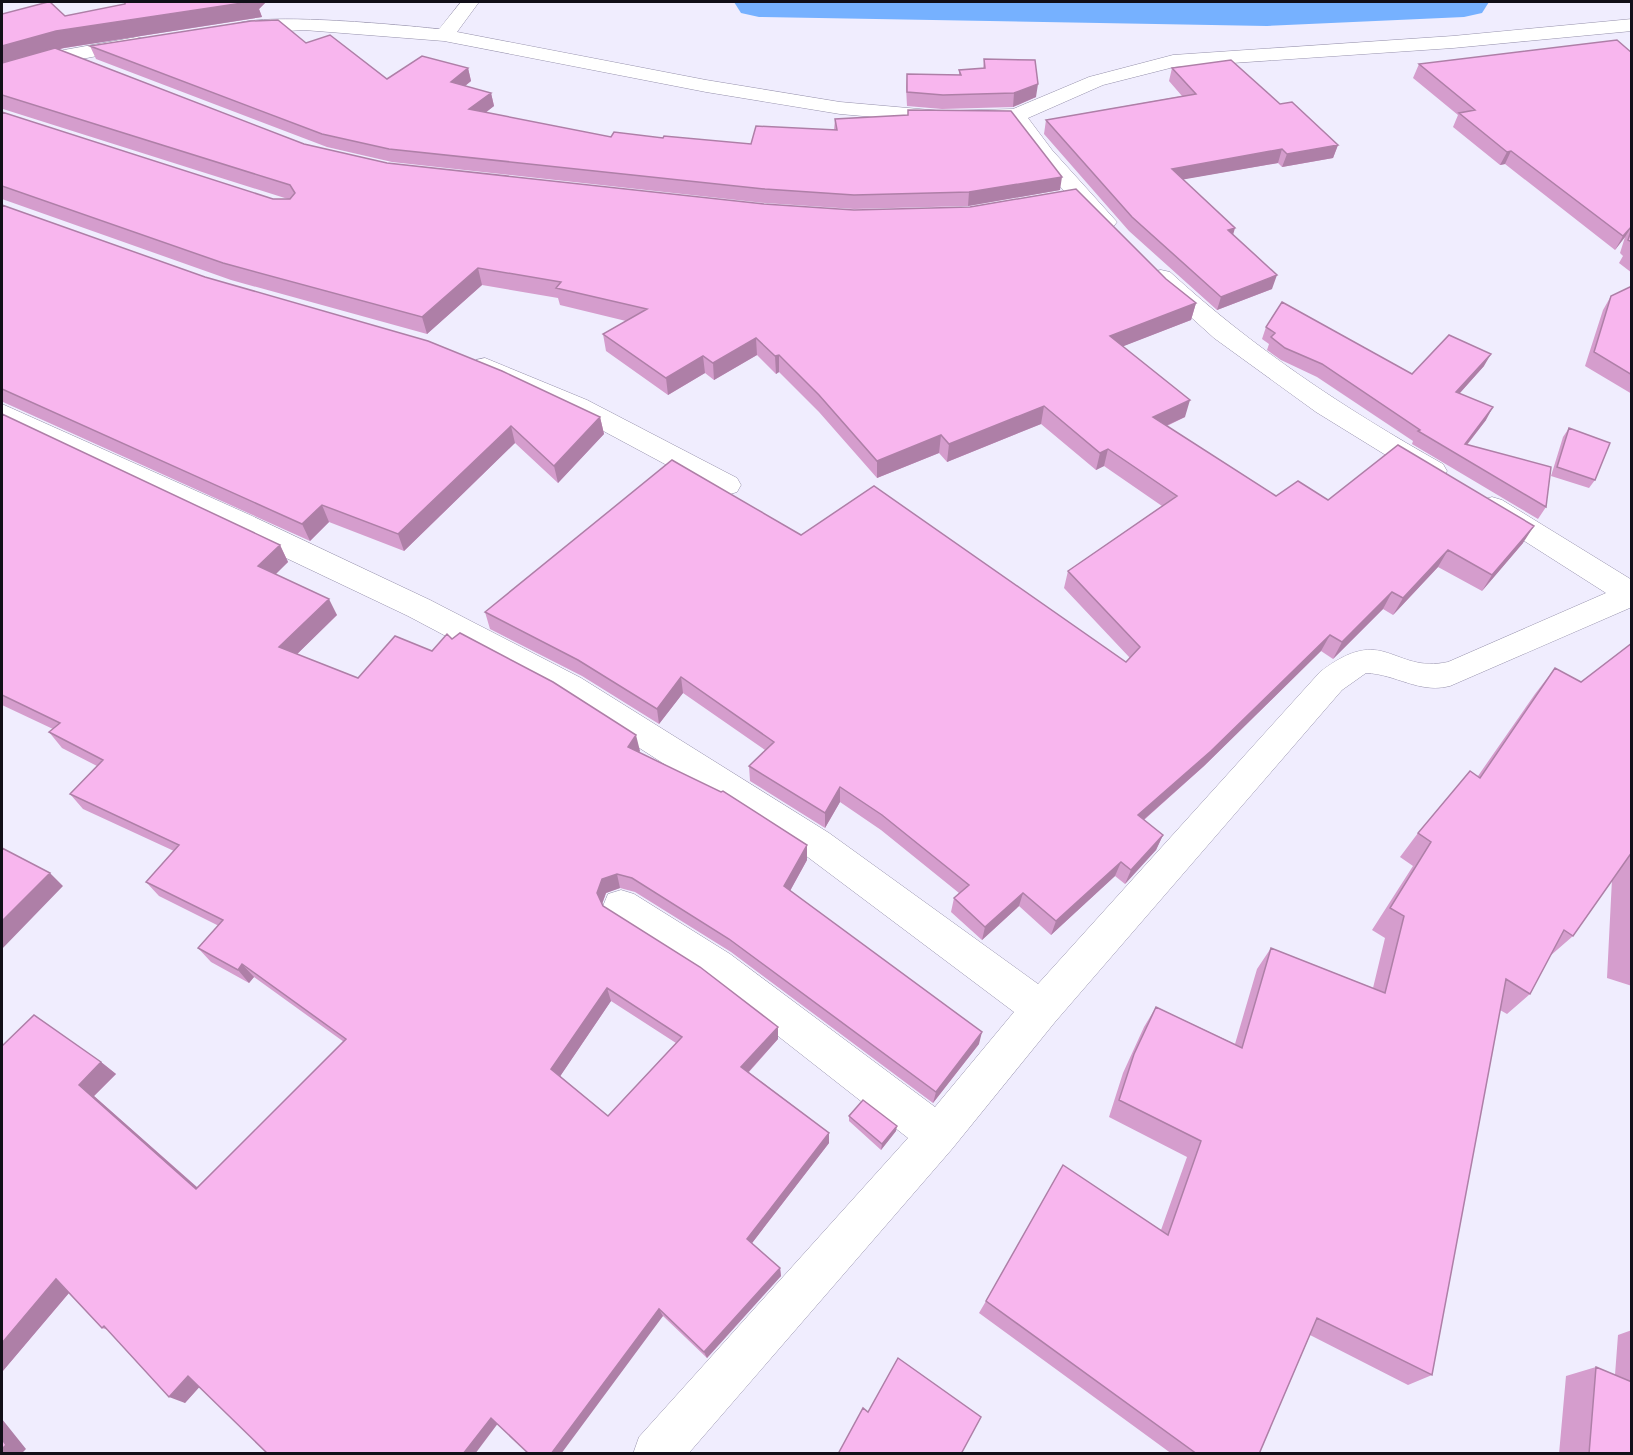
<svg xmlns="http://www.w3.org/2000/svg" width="1633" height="1455" viewBox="0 0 1633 1455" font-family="'Archivo Narrow',sans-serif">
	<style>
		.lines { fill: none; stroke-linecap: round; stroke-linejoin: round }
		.river { fill: #76b1ff; fill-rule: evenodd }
		.minor-casing { stroke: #9590ab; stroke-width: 1 }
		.minor { fill: #fff; fill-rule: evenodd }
		.wall { fill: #d59dcd; fill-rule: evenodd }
		.shaded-wall { fill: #ae7fa7 }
		.building { fill: #f8b6ee; stroke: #ae7fa7; stroke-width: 1.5; fill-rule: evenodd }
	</style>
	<rect width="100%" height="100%" fill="#f0edfe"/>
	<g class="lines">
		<path class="river" d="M734,2H1489L1482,13L1464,17L1267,26L759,17L741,13Z"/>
		<g class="minor-casing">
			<path id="minor" d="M461,2H479L457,32L706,80L840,102L942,111L1013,109L1089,77L1173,55L1453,36L1632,19V31L1453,48L1174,67L1103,85L1028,118L1052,150L1117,222L1113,227H1097L1036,160L1010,121L942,123L840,114L706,92L444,41L304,30L239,34L229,28C243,9 409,26 439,29Z
				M137,37L144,39L147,43L144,47L66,62L2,79V67L64,50Z
				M1161,270L1170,272C1253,348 1345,409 1443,464L1447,471L1443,478L1433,481L1423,478L1316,412L1214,338L1152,282L1149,277L1152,272Z
				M485,358L587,400L737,478L741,485L737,492L727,495L717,492L568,412L476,372L472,366L476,360Z
				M2,404L250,515L430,600L581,678L829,833L1038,984L1320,672C1385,622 1392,674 1448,662L1606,593L1482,514L1478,507L1482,500L1492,497L1502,500L1632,580V607L1450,686C1419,694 1396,674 1366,673L1342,690L1055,1022L952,1149L688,1454H633L639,1437L908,1138L704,978L608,918L603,906L608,894L621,890L634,894L730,954L935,1107L1014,1012L805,855L559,696L408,616L2,423Z"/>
		</g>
		<use href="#minor" class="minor"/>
	</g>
	<path class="wall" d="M125,2H266L259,9L262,17L58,49L304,144L387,163L1166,279L1196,303L1191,320L1123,346L1185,417L1167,426L1276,496L1328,500L1523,543L1482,591L1438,567L1393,615L1383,609L1333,659L1321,651L1204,766L1144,820L1163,835L1156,850L1125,884L1115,876L1051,935L1019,906L982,940L951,912L954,898L959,893L881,830L840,802L825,828L750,781L749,766L765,750L683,693L659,724L582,676L490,629L485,612L801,535L1126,662L1130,658L1064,588L1068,571L1162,506L1104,466L1096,470L1041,424L947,462L939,453L877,478L819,412L779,372L776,374L757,355L714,380L705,373L668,395L606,351L603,334L626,321L560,305L558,298L482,285L427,334L231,280L2,199V112L273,199H288L3,109L2,110V14L65,16L125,4Z
		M306,43L387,79L468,68L471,81L465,86L491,93L494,106L485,113L611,137L663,138L751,144L834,130L835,119L1060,190L968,206L854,209L765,203L392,162L327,147L96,59L90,46Z
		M1632,53V273L1619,263L1623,256L1620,253L1625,237L1615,250L1505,164L1500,165L1453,127L1458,115L1413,78L1419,64Z
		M984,59L1036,97L1013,107L942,109L907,106L906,87L907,74L959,75V70L983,69Z
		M1172,68L1280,104L1338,145L1333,158L1282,167L1278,163L1183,179L1233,235L1272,289L1217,310L1129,231L1044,134L1046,120L1182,96L1169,81Z
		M2,205L600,417L604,434L558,483L515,443L404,551L329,522L310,541L3,402L2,403Z
		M1632,286V394L1585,366L1603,310L1611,296Z
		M1266,327L1412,374L1484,366L1460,393L1486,420L1467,445L1546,507L1538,519L1412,444L1413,441L1317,377L1281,360L1267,350L1269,344L1262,339Z
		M2,414L280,545L288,562L275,574L337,615L297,654L358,678L432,651L452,639L640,751L639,752L807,860L790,891L979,1044L933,1103L731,952L635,892L620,888L606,893L602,904L603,906L778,1039L749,1072L829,1133V1143L752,1243L780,1268L781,1276L707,1358L663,1316L498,1424L199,1387L185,1403L108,1330L102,1328L69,1293L2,1372V1046L101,1062L116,1074L94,1096L197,1187L344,1042L254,977L249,983L211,962L198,948L219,926L159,896L146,882L174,851L83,809L70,794L97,766L62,748L49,732L53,729L2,705ZM611,1001L676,1043L608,1116L560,1076Z
		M1569,428L1595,480L1589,488L1551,476L1563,437Z
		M1632,643V986L1607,978L1612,879L1573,936L1550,956L1530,994L1507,1014L1500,1010L1432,1375L1408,1385L1310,1335L1259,1454H1172L979,1313L986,1301L1161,1230L1187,1157L1109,1117L1123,1073L1144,1027L1156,1007L1235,1044L1257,969L1271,948L1373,988L1385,938L1372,930L1413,866L1400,857L1418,833L1478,776L1535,694L1555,668L1581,682Z
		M849,1116L896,1131L881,1150L849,1121Z
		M1632,1330V1454H1559L1566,1376L1596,1367L1615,1375L1618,1335Z"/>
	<path class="shaded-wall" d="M249,2H266L259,9L262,17L64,48L2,65V46L56,31Z
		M468,68L471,81L454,95L451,82Z
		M1038,84L1036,97L1013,107L1014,93Z
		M491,93L494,106L472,123L469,109Z
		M1338,145L1333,158L1282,167L1287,154Z
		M1282,149L1278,163L1169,182L1172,169Z
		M1511,151L1505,164L1500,165L1507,152Z
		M1062,177L1060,190L968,206L969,192Z
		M1632,226L1625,237L1615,250L1623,236Z
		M1235,228L1231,242L1228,230Z
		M478,268L482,285L427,334L422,317Z
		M1277,275L1272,289L1217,310L1221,297Z
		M1196,303L1191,320L1106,353L1110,336Z
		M756,338L757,355L714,380L713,363Z
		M1491,354L1484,366L1450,404L1456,392Z
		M779,355V372L776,374L775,356Z
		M703,356L705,373L668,395L666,378Z
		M1190,400L1185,417L1148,434L1153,417Z
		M1044,406L1041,424L947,462L949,444Z
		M1493,407L1486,420L1458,456L1465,444Z
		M600,417L604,434L558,483L554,466Z
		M511,426L515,443L404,551L398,534Z
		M941,435L939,453L877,478V461Z
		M1108,449L1104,466L1096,470L1100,453Z
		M322,505L329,522L310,541L302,524Z
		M1534,526L1523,543L1482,591L1492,575Z
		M280,545L288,562L267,583L258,566Z
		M1448,550L1438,567L1393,615L1403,598Z
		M1392,592L1383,609L1333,659L1342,642Z
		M329,599L337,615L288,663L279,647Z
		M1330,635L1321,651L1204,766L1132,830L1138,815Z
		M681,677L683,693L659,724L657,709Z
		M636,735L640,751L631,762L628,747Z
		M840,787V802L825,828V813Z
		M1163,835L1156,850L1125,884L1131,870Z
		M807,845V860L785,900L784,886Z
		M1121,862L1115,876L1051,935L1056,921Z
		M50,873L63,886L2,949V921Z
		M617,874L620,888L606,893L601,907L597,893L602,879Z
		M1023,893L1019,906L982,940L985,927Z
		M242,964L254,977L249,983L238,970Z
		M607,988L611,1001L557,1081L551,1069Z
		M778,1027V1039L743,1078L741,1067Z
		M982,1032L979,1044L933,1103L936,1092Z
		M101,1062L116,1074L94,1096L209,1198L196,1189L79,1085Z
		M897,1126L896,1131L881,1150L882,1144Z
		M829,1133V1143L749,1247L747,1239Z
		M780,1268L781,1276L707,1358L704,1352Z
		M56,1279L74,1287L2,1372V1343Z
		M659,1309L663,1316L561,1454H551Z
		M188,1376L204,1382L185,1403L169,1397Z
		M491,1418L499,1422L475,1454H463Z
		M2,1419L26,1449L21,1454H2Z"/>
	<path class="building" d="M48,2H50L65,16L125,4V2H249L56,31L2,46V14Z
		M278,20L306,43L330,35L387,79L422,56L468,68L451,82L491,93L469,109L611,137L614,132L663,138L664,136L751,144L756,126L837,130L835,119L908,115V110L1011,111L1062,177L969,192L854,195L765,189L389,149L322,134L90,46L251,21Z
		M1617,40L1632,53V226L1623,236L1511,151L1507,152L1459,113L1475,110L1419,64Z
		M55,48L304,144L387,163L764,204L854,210L970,207L1076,189L1166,279L1196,303L1110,336L1190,400L1153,417L1276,496L1298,481L1328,500L1398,445L1534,526L1492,575L1448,550L1403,598L1392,592L1342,642L1330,635L1211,751L1138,815L1163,835L1131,870L1121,862L1056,921L1023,893L985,927L954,898L969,885L882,815L840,787L825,813L749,766L774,742L681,677L657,709L578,660L485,612L672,460L801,535L874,486L1126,662L1140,647L1068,571L1177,496L1108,449L1100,453L1044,406L949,444L941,435L877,461L819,395L779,355L775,356L756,338L713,363L703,356L666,378L603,334L647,309L556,288L561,282L478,268L422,317L223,263L2,186V112L273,199H290L295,193L290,185L2,95V63Z
		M984,59L1035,60L1038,84L1014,93L943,95L907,92V74L961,75L959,70L985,68Z
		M1231,60L1280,104L1292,102L1338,145L1287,154L1282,149L1172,169L1235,228L1228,230L1277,275L1221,297L1132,217L1046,120L1196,94L1172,68Z
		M2,205L205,277L428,341L502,371L600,417L554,466L511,426L398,534L322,505L302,524L2,389Z
		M1632,228V242L1628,240Z
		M1632,286V375L1594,352L1611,296Z
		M1282,302L1412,374L1449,335L1491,354L1456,392L1493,407L1465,444L1551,467L1546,507L1418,431L1420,430L1322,364L1285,348L1271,337L1275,333L1266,327Z
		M2,414L280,545L258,566L329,599L279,647L358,678L395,636L432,651L447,634L452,639L460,633L553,682L636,735L628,747L721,792L723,791L807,845L784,886L982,1032L936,1092L729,939L632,878L617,874L602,879L597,893L603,906L700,967L778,1027L741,1067L829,1133L747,1239L780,1268L704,1352L659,1309L551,1454H529L491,1418L463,1454H268L188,1376L169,1397L104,1326L102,1328L56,1279L2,1343V1046L34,1015L101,1062L79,1085L196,1189L346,1039L242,964L238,970L198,948L223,920L146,882L179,845L70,794L103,760L49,732L60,723L2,695ZM607,988L682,1037L608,1116L551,1069Z
		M1569,428L1610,443L1595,480L1557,467Z
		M1632,643V852L1573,936L1564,930L1530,994L1506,979L1432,1375L1317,1318L1259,1454H1197L986,1301L1063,1165L1168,1235L1201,1141L1119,1100L1134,1054L1156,1007L1242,1048L1271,948L1385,993L1404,916L1390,908L1431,842L1418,833L1470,771L1480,778L1555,668L1581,682Z
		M2,848L50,873L2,921Z
		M863,1100L897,1126L882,1144L849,1116Z
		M898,1358L981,1417L961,1454H838L863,1408L868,1412Z
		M1596,1367L1632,1382V1454H1589Z
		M2,1439L6,1445L2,1449Z"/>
	<rect width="1633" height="1455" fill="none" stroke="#110f18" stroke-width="6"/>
</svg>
